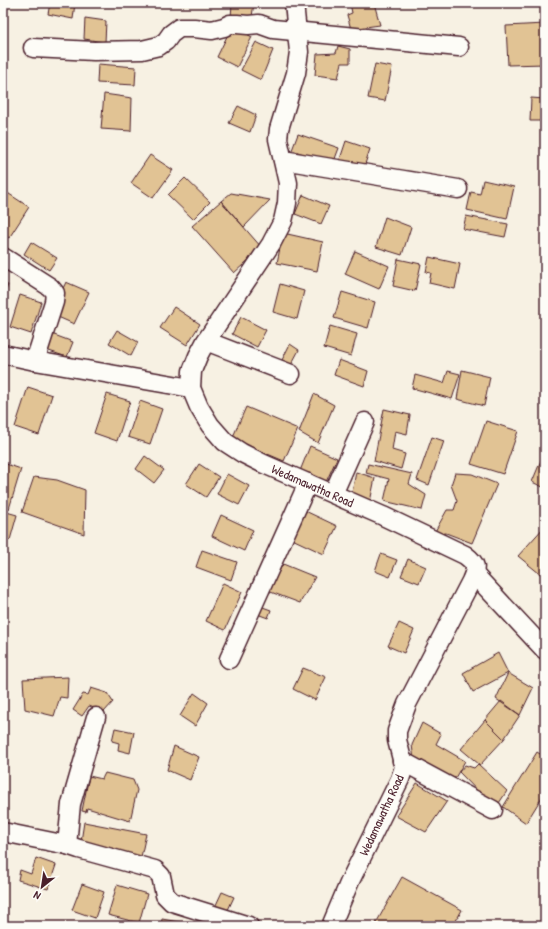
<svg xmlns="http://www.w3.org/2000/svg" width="548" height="929" viewBox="0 0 548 929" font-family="'Patrick Hand',sans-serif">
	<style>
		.building { fill: #e1c394; stroke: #4a1f2b }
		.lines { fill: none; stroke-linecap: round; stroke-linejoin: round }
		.minor-casing { stroke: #4a1f2b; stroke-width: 21 }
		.minor { stroke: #fdfcf7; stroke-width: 18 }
		.labels { text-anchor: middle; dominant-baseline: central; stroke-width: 3.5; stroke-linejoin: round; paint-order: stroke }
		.street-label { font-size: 13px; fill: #4a1f2b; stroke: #fdfcf7 }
	</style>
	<rect width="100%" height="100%" fill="#f7f1e3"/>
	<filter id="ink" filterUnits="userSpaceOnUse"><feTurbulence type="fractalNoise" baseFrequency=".025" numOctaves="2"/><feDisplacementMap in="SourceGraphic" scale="8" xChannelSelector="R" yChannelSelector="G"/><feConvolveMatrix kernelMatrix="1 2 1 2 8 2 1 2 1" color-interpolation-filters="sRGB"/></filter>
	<g filter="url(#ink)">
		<path class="building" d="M50,3H75L73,19L48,14Z
			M232,3H254L251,23L231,18Z
			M350,3H374L380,25L351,29L347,15L352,13Z
			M85,18L106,21L105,42L84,39Z
			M545,24V64L508,65L506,26Z
			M232,26L252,37L237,67L217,57Z
			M256,42L273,50L261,80L241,70Z
			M338,46L350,49V63H342L338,78L315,75L317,54L336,53Z
			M98,64L136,67L135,85L97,83Z
			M375,64L392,67L385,101L368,98Z
			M104,94L132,98L131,131L101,129Z
			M531,98L545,99V121H530Z
			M238,106L256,115L250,132L229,123Z
			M298,134L339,148L333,164L292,150Z
			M346,141L370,149L363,170L339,162Z
			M150,155L173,170L153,198L131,183Z
			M185,178L210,202L193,219L168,195Z
			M483,180L514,187L507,219L467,210L471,192L480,194Z
			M3,190L29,207L9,238L3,234Z
			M231,193L270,200L244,227L221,201Z
			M303,195L329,206L321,224L295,214Z
			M221,201L262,248L234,273L192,226Z
			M466,216L508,224L505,237L463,229Z
			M385,217L411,227L402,255L376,247Z
			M283,233L323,242L317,271L277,263Z
			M31,242L57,258L49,270L24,254Z
			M355,251L389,266L379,289L345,274Z
			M429,257L460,264L455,289L429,283L431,273L426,272Z
			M398,259L421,264L415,291L393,286Z
			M66,282L89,292L74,324L51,314Z
			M3,284L8,285L3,299Z
			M280,284L304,291L297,319L273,312Z
			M342,292L375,302L368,328L334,318Z
			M20,295L41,302L31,334L10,327Z
			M174,307L200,324L187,345L160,328Z
			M241,317L266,330L257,347L232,334Z
			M330,326L357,334L351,356L324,348Z
			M117,330L138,342L131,356L109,343Z
			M49,333L73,342L67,357L43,349Z
			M290,344L299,350L291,365L282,360Z
			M339,360L368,371L364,386L334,375Z
			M462,370L490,377L484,406L457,399Z
			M448,371L460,374L452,399L412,388L415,375L444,383Z
			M28,387L52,395L39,435L15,427Z
			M107,394L130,401L117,441L94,433Z
			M314,394L334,405L318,443L299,432Z
			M140,401L162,409L150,444L128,437Z
			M246,407L298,429L284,461L232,439Z
			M384,409L410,415L407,434L395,431L392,450L405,454L401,469L374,461Z
			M486,421L518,431L503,474L471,464Z
			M432,437L444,441L429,485L417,480Z
			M310,446L337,458L326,482L300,471Z
			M145,456L164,470L154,483L136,469Z
			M542,458L545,460V488L532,482Z
			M3,463L21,469L9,509L3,507Z
			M199,464L219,477L206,497L186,484Z
			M368,464L412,474L409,484L426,495L422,510L384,501L389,479L366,473Z
			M356,472L375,478L370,502L351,498Z
			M455,473L472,474L497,484L472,543L446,533L433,535L447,510H454L457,501L451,485Z
			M227,474L249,486L239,505L217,494Z
			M34,477L57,480L85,490L84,534L22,512Z
			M301,509L337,526L324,554L288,537Z
			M3,511L17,515L10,540L3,539Z
			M221,515L253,530L244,551L212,536Z
			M545,526V578L518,556Z
			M202,550L237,562L231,580L196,567Z
			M381,554L397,560L390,577L375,571Z
			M408,559L426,567L419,583L401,576Z
			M283,564L315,577L300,603L268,591Z
			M223,583L242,592L225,630L206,621Z
			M260,606L271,610L268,618L257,614Z
			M399,623L414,630L404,653L388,646Z
			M498,653L508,673L473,692L463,673Z
			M303,668L326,677L315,700L293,689Z
			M508,673L533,688L520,715L496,699Z
			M68,677L67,698L60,697L54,716L25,709L23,679Z
			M91,688L107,693L113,702L104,712L89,706L82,716L73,710L83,694L88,695Z
			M194,693L208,703L195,726L180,716Z
			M501,701L520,715L504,739L485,720Z
			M485,720L504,739L480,765L461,749Z
			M422,723L441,734L436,744L465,761L455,778L434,777L415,767L412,745Z
			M115,728L134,732L130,753L118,750L119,743L112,741Z
			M174,746L199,757L190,780L167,770Z
			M537,752L545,757V792L526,823L503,807Z
			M478,764L507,791L495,809L459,772L465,765L474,768Z
			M105,773L133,780L137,790L130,821L87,808L86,812L82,811L89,776L102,779Z
			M417,783L447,801L426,832L396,816Z
			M84,822L146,834L141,857L80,848Z
			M36,858L56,865L48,889L18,880L20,870L31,874Z
			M402,877L462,910L453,926L375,925Z
			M82,884L104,892L95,918L72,910Z
			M117,885L147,894L139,923L108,915Z
			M222,892L234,897L227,912L215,907Z
			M162,919L190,924V926H161Z"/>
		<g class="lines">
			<g class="minor-casing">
				<g id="minor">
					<path id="s1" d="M294,3L299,52L296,73L279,129L278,139L288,183L287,203L283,221L271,244L206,341L198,356L192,371L191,388L199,407L210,425L225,442L242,453L264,464L383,516L465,555C477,564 477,567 471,581L407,704L397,731V740L404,767L400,779L350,881L331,926"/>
					<path d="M33,48L94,51L142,50L159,46L166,41L171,34L179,28H194L212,30L224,27L230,24H237L248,25L259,24L273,29L459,47"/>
					<path d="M283,160L458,189"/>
					<path d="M3,257L50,287L55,293L54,302L35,361"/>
					<path d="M206,341L291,374"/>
					<path d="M3,354L35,361L191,388"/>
					<path d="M333,494L365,422"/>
					<path d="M474,574L545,650"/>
					<path d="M229,659L308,483"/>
					<path d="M402,761L493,810"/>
					<path d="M3,832L67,845L79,849L155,870L161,876L165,895L172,902L249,926"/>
					<path d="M67,845L71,804L96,717"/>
				</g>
			</g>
			<use href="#minor" class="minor"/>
		</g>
	</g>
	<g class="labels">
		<g class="street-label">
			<text stroke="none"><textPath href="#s1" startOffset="578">Wedamawatha Road</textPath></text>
			<text transform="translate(381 815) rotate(-65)">Wedamawatha Road</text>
		</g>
	</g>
	<rect width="548" height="929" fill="none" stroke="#fdfcf7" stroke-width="16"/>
	<rect x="8" y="8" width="532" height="913" fill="none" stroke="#4a1f2b" stroke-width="1.5" filter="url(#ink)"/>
	<g transform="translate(42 887) rotate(210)" stroke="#fdfcf7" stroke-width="3" paint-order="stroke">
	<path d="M0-3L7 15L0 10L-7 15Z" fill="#4a1f2b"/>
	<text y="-6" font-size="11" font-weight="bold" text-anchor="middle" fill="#4a1f2b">N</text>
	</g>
</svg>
